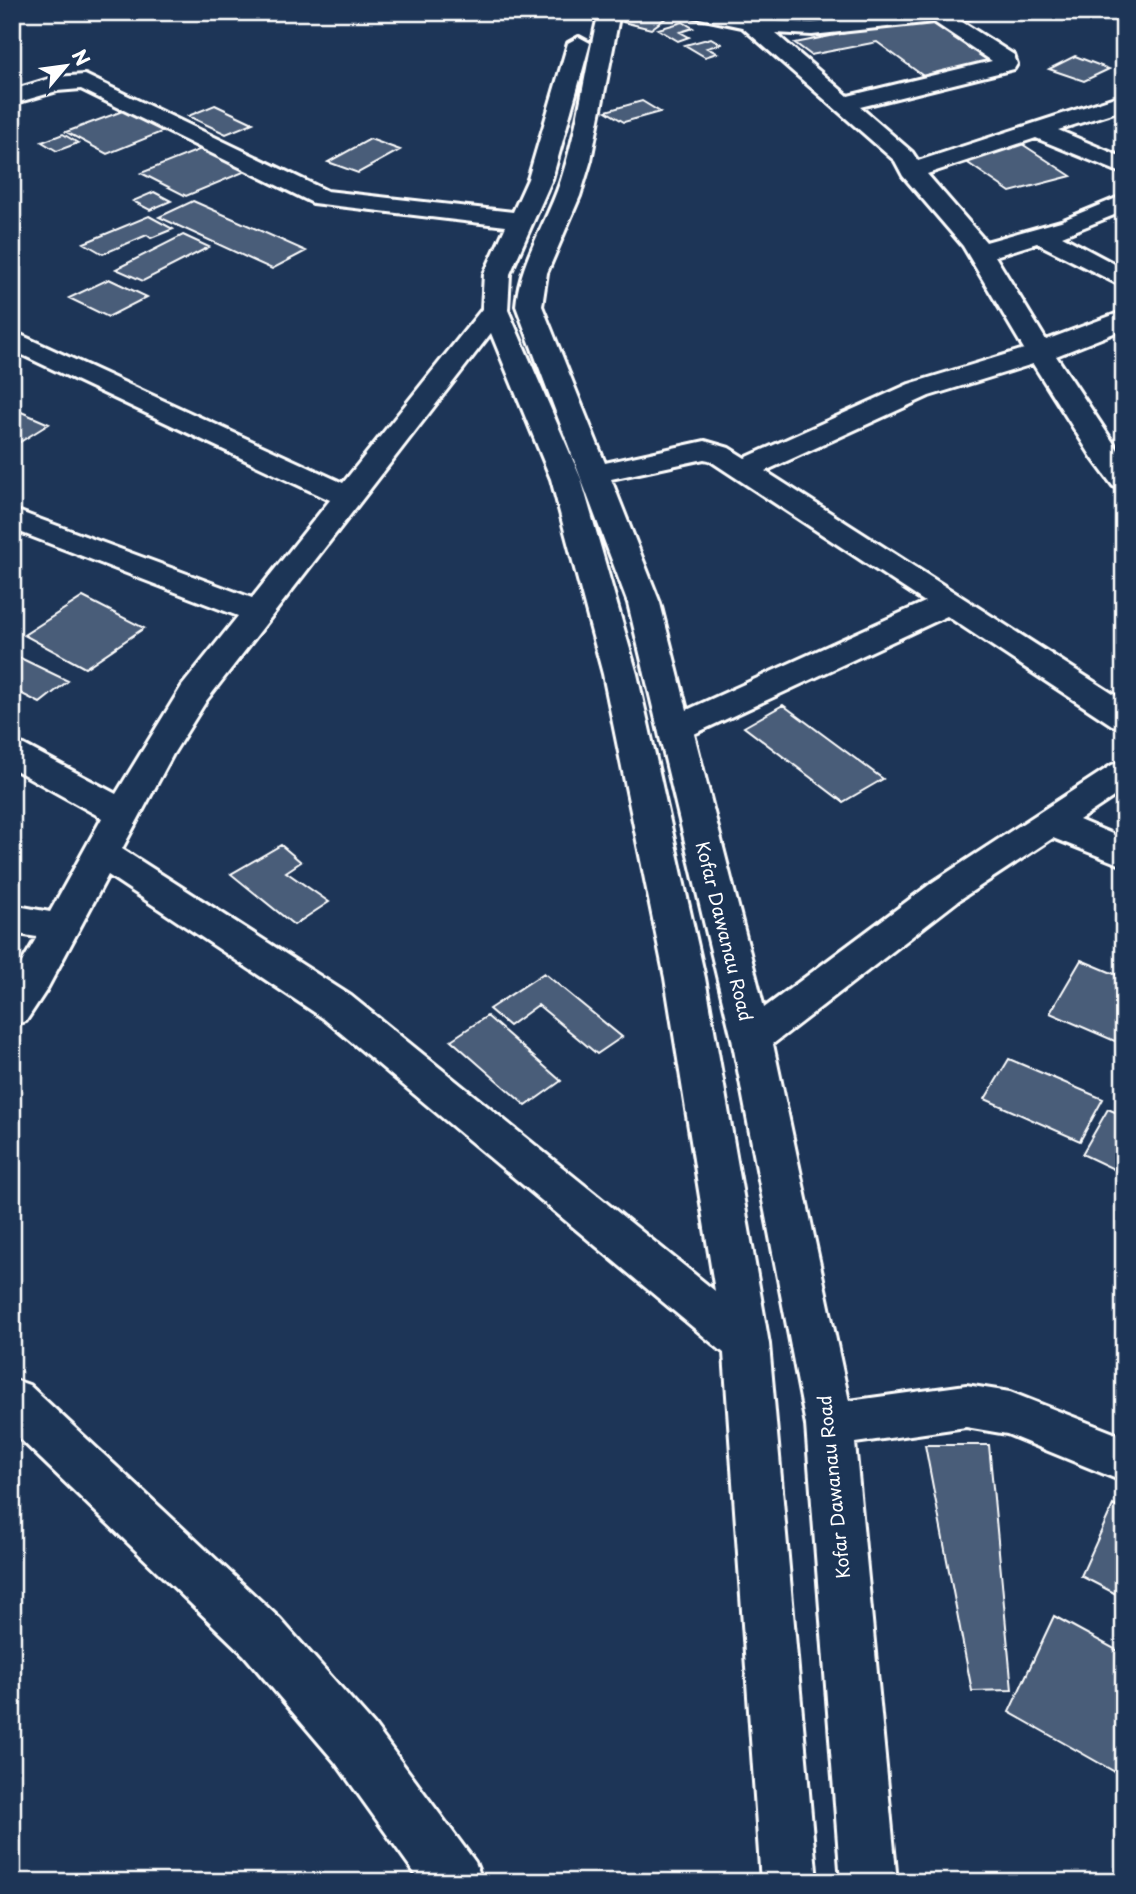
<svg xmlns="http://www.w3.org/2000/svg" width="1136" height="1894" viewBox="0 0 1136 1894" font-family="'Playpen Sans',sans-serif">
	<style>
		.building { fill: #4a5d79; stroke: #fff; stroke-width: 2 }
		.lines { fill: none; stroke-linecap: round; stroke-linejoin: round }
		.minor-casing { stroke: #fff; stroke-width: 6 }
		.minor { fill: #1d3557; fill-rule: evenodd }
		.labels { text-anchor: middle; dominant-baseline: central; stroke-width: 5; stroke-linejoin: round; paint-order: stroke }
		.street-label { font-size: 18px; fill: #fff; stroke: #1d3557 }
	</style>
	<rect width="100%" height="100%" fill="#1d3557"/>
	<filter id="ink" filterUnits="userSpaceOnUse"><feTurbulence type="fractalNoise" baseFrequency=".0143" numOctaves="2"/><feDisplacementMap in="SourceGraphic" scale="14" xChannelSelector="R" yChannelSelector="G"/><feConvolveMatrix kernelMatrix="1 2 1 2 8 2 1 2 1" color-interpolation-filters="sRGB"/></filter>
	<g filter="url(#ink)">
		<path class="building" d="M638,12H674L651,29L623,22Z
			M683,22L693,28L680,32L689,37L678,41L658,29Z
			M934,23L996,63L926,78L877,42L811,55L795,43L861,30Z
			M711,38L721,44L707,48L717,53L705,57L685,45Z
			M1075,56L1109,69L1084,81L1049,69Z
			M642,101L660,112L624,122L606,111Z
			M215,105L253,123L226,134L188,116Z
			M128,109L169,129L107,154L66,132Z
			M63,134L78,143L57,151L42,142Z
			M370,139L400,150L358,173L328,162Z
			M1022,144L1071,176L1010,192L962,159Z
			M201,149L246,171L186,196L141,173Z
			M154,192L171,201L150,210L133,201Z
			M193,201L306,251L272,269L159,217Z
			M149,216L173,229L151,238L147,235L103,254L84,243Z
			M183,235L209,247L143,281L116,269Z
			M109,279L147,297L108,317L69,298Z
			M12,408L49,424L12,447Z
			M83,597L144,628L85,668L24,635Z
			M12,654L68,681L40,703L12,689Z
			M783,705L883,779L843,802L744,727Z
			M281,845L301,862L286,872L329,902L294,925L231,874Z
			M1081,960L1124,978V1045L1050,1013Z
			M544,973L622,1037L597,1054L538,1005L509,1026L489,1009Z
			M487,1016L561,1081L526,1106L451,1040Z
			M1009,1059L1103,1099L1080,1141L985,1099Z
			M1108,1109L1124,1116V1174L1082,1154Z
			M925,1445H989L1012,1690L972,1691Z
			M1113,1505L1124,1511V1598L1081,1576Z
			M1054,1616L1124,1654V1777L1009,1712Z"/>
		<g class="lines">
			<g class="minor-casing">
				<path id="minor" d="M599,12H620L591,160L580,196L547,273L542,306L605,463L705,441L729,448L745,458L909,384L1024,349L963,246L903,176L895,161L742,27L690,16L687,12H732L776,21L812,23L910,12H982L979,16L959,20L1014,55L1017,64L1014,69L860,107L912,152L918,161L1124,94V109L1058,130L1124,158V174L1036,138L927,174L986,242L1061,221L1124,195V211L1062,236L1124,269V287L1037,243L995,256L1046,340L1124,311V329L1056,356L1124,459V489L1113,486L1093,459L1033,364L929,396L765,471L1124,701V728L1112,725L947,616L694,734L764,1008L933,882L1112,765L1124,761V790L1079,820L1124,839V866L1053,838L959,900L773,1044L849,1401L966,1385L1010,1392L1124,1437V1482L1007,1434L966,1427L855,1443L897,1882H841L806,1425L732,1039L628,603L516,306C520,260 547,223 561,180C579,126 585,68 599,12ZM934,22L992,61L848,96L775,33L812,35ZM704,459L709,460L925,602L687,710L660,603L611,479Z
					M579,37L590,43L552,179L510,274L508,310L581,479L637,674L705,978L769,1344L817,1882H761L724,1353L323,1018L108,875L47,989L26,1021L12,1025V979L37,937L12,933V905L50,912L102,818L12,768V742L24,745L116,794L182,686L238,616L12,529V509L252,598L330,500L12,350V331L343,483L482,309L484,274L506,226L313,203L81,89L57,91L12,104V90L55,77L85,75L327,191L513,212L528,179L568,43ZM491,333L551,479L603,674L665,978L715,1291L351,996L122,849L173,754L206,701Z
					M12,1379L29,1385L280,1619L374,1725L475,1862L483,1882H421L336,1763L244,1655L12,1431Z"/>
			</g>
			<use href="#minor" class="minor"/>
		</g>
	</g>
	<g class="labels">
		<g class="street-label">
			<text transform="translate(725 931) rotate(76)">Kofar Dawanau Road</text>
			<text transform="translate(833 1487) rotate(-96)">Kofar Dawanau Road</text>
		</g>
	</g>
	<rect width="1136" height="1894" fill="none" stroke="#1d3557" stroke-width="42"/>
	<rect x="21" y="21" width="1094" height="1852" fill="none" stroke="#fff" stroke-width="2.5" filter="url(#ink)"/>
	<g transform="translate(66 66) rotate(61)" stroke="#1d3557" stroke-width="5" paint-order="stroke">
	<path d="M0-5L12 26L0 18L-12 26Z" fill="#ffffff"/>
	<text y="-10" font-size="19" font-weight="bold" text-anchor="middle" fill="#ffffff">N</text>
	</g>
</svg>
